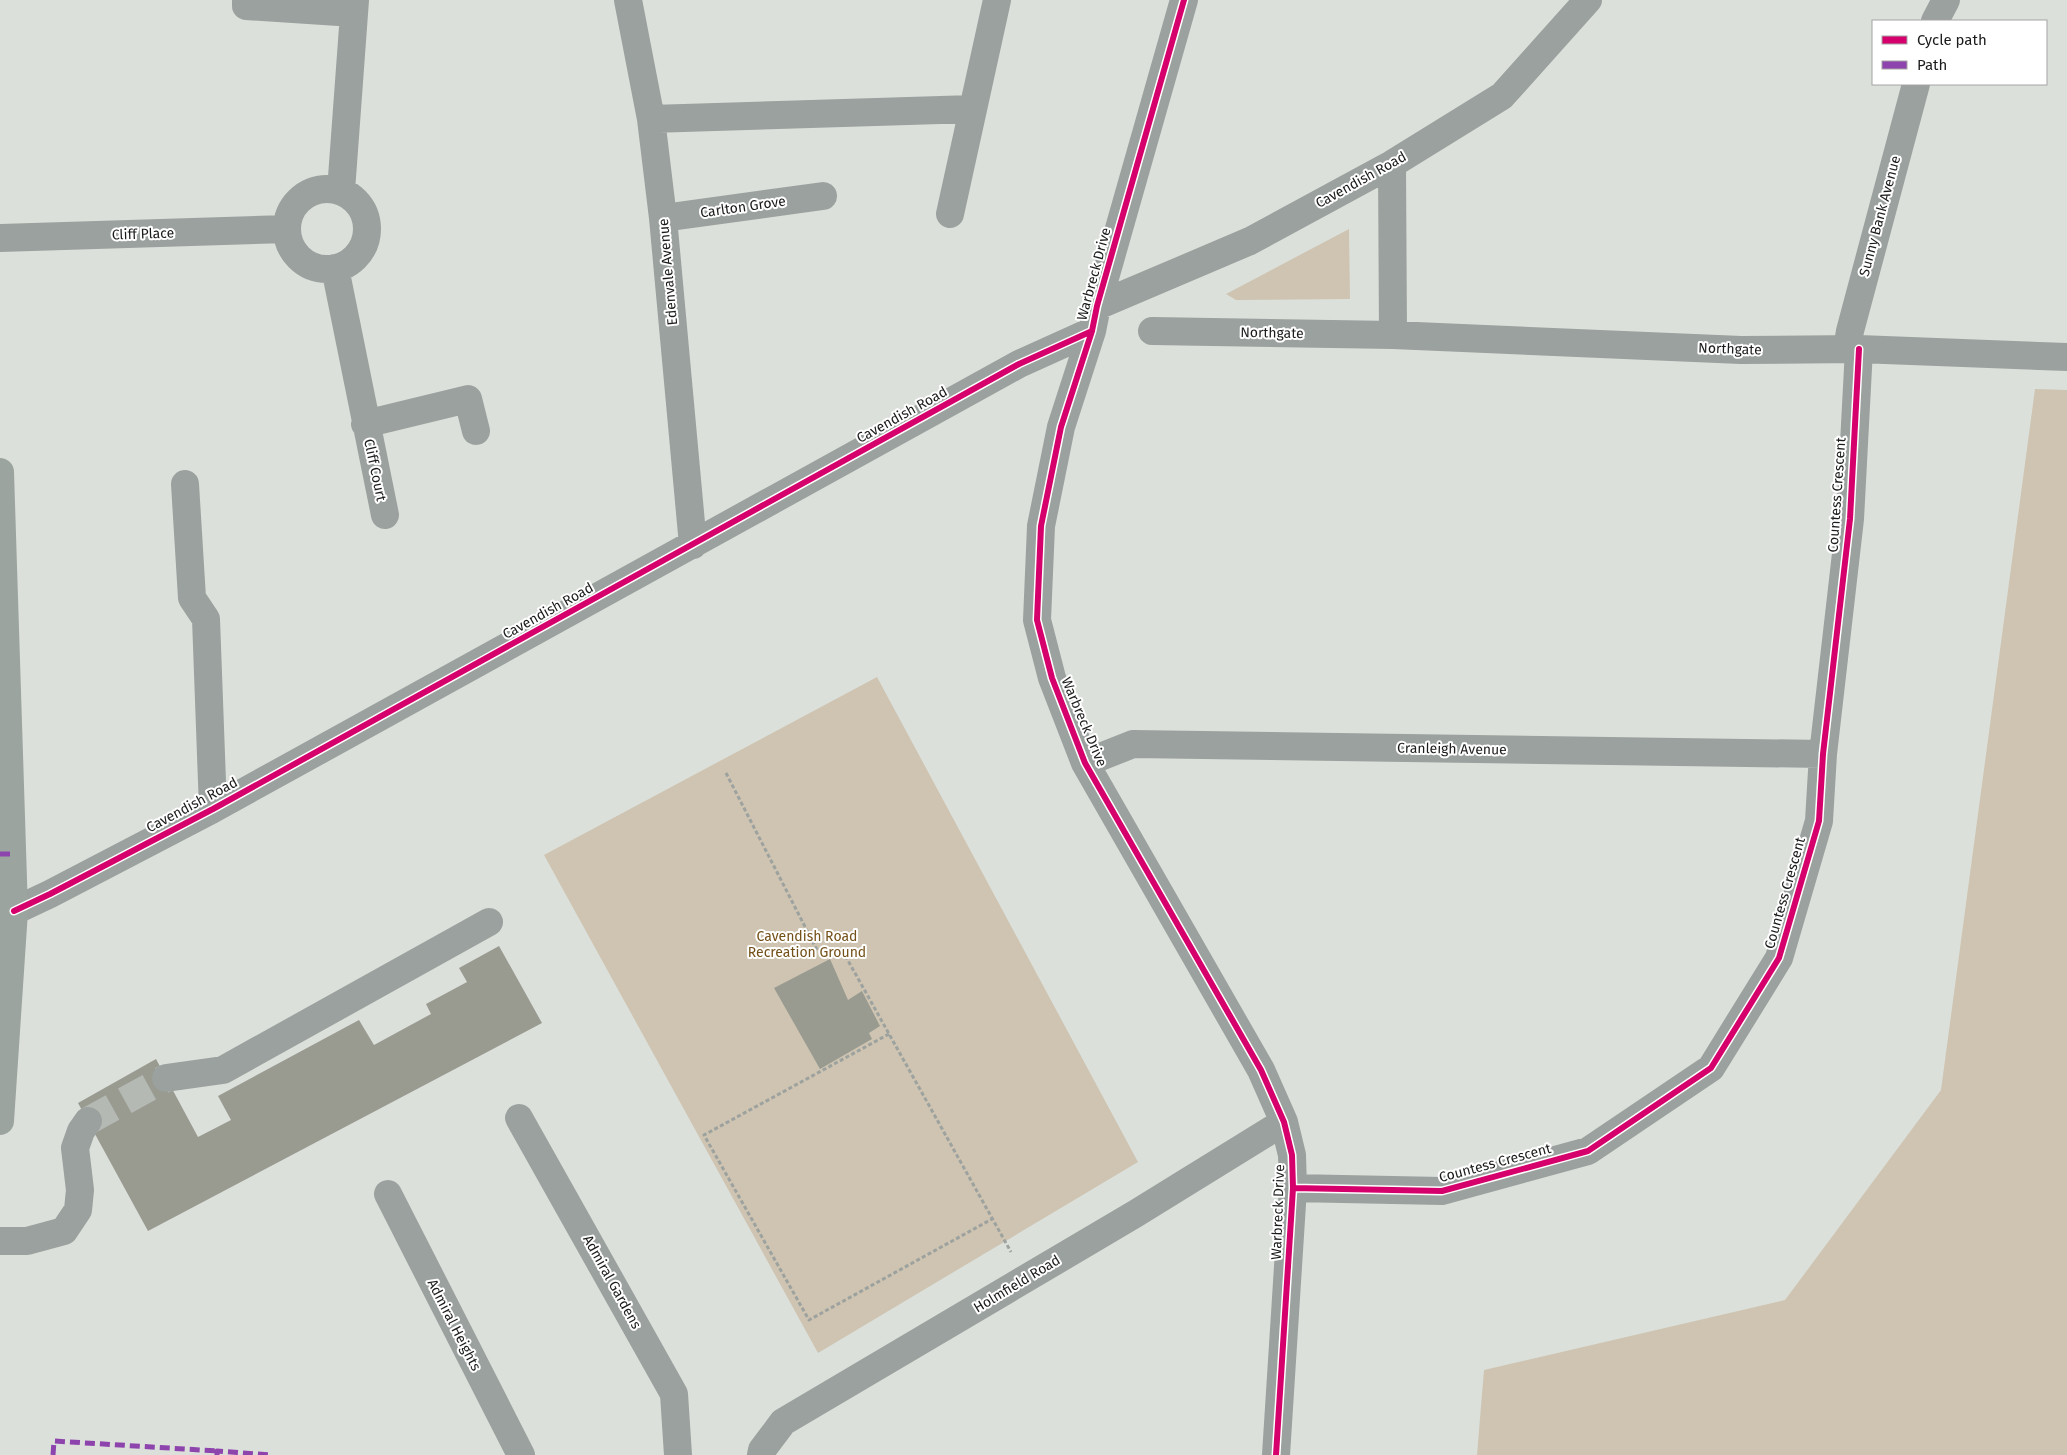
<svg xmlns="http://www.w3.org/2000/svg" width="2067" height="1455" viewBox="0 0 2067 1455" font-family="'Fira Sans',sans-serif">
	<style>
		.green { fill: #cec4b1 }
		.building { fill: #999b91 }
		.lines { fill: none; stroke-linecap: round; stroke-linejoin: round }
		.minor-tunnel { stroke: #b5b9b4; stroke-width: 28; stroke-dasharray: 28 14; stroke-linecap: butt }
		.path { stroke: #9da29f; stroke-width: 3; stroke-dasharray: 4 2.5; stroke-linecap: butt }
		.minor { stroke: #9ba19e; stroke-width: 28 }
		.major { stroke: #9ca4a0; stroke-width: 28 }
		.quiet { stroke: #8e44ad; stroke-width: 5; stroke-dasharray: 10 5; stroke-linecap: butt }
		.cycleway-casing { stroke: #fff; stroke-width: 9 }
		.cycleway { stroke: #d6006c; stroke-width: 6 }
		.labels { text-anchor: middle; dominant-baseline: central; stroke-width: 4; stroke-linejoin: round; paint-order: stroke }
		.street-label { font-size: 14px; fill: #1a1c19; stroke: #fff }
		.park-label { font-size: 14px; fill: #735017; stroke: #fff }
	</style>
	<rect width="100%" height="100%" fill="#dce0db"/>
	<path class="green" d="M1349,229L1350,299L1236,300L1226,294Z
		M2035,389L2067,390V1455H1477L1484,1370L1785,1300L1941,1090Z
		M877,677L1138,1162L818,1353L544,855Z"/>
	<path class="building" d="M499,946L542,1023L148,1231L78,1103L156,1059L198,1137L231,1120L218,1096L359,1020L374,1045L431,1014L426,1004L467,982L459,968Z
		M830,959L848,1000L862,991L880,1026L869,1033L872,1039L820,1069L774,988Z"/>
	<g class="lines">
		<path class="minor-tunnel" d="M88,1121L166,1078"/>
		<path class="path" d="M726,773L817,950L846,957L1011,1252
			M889,1034L704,1135L809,1320L992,1219"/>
		<path class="minor" d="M246,0V6L354,13
			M628,0L651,119L663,218L693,545
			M1184,0L1097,306L1092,331L1061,427L1041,526L1037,620L1052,678L1085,763L1261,1070L1284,1122L1292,1155L1293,1188L1276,1455
			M1935,21L1946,0
			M651,119L973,109
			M1392,164L1393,335
			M287 229a40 40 0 1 1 80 0a40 40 0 1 1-80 0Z
			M341,191L355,0
			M950,214L997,0
			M663,218L823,196
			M0,238L286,229
			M335,268L385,515
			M1097,306L1250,241L1392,164L1502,96L1588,0
			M1152,331L1393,335L1741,350L1859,349L2067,357
			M1847,349L1850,331L1916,84
			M365,424L468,399L476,431
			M185,484L192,598L206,619L213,809
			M1085,763L1133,744L1823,754
			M14,911L50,894L213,809L1019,364L1092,331
			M166,1078L223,1070L489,922
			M519,1118L674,1394L678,1455
			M1293,1188L1442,1191L1588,1151L1711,1068L1779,958L1819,821L1823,754L1850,519L1859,349
			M388,1194L521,1455
			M0,1241H27L64,1231L78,1210L80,1190L75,1148L81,1131L88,1121
			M761,1455L762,1450L783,1422L1135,1214L1284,1122"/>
		<path class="major" d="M0,472L14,911L0,1121"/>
		<path class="quiet" d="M0,854H13
			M53,1455L54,1441L217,1451
			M217,1455V1451L270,1455"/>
		<g class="cycleway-casing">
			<path id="cycleway" d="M1184,0L1097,306L1092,331L1061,427L1041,526L1037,620L1052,678L1085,763L1261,1070L1284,1122L1292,1155L1293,1188L1276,1455
				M14,911L50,894L213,809L1019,364L1092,331
				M1293,1188L1442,1191L1588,1151L1711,1068L1779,958L1819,821L1823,754L1850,519L1859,349"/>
		</g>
		<use href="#cycleway" class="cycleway"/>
	</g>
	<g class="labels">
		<g class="street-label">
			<text transform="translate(1361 180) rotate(-29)">Cavendish Road</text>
			<text transform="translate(743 207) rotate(-8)">Carlton Grove</text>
			<text transform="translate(1880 216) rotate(-75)">Sunny Bank Avenue</text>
			<text transform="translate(143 234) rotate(-2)">Cliff Place</text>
			<text transform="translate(668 272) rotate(-95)">Edenvale Avenue</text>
			<text transform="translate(1094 274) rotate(-75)">Warbreck Drive</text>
			<text transform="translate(1272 333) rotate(1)">Northgate</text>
			<text transform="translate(1730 349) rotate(2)">Northgate</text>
			<text transform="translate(902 415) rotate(-29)">Cavendish Road</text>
			<text transform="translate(375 470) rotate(78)">Cliff Court</text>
			<text transform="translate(1837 495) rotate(-86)">Countess Crescent</text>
			<text transform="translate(548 611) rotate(-29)">Cavendish Road</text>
			<text transform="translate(1084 722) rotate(67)">Warbreck Drive</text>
			<text transform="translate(1452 749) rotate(1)">Cranleigh Avenue</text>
			<text transform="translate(192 805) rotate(-28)">Cavendish Road</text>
			<text transform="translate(1785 893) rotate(-74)">Countess Crescent</text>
			<text transform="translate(1495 1163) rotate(-15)">Countess Crescent</text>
			<text transform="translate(1278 1212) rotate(-88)">Warbreck Drive</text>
			<text transform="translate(612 1282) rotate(61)">Admiral Gardens</text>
			<text transform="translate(1017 1284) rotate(-31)">Holmfield Road</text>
			<text transform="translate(454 1325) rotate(63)">Admiral Heights</text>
		</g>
		<g class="park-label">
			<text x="807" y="936">Cavendish Road<tspan x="807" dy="16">Recreation Ground</tspan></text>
		</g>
	</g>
	<rect x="1872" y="20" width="175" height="65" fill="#ffffff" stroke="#a3a4a3"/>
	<rect x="1882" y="36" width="25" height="8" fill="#d6006c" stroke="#a3a4a3"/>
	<text x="1917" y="45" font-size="15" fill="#1a1c19">Cycle path</text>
	<rect x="1882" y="61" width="25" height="8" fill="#8e44ad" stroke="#a3a4a3"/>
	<text x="1917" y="70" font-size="15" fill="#1a1c19">Path</text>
</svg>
